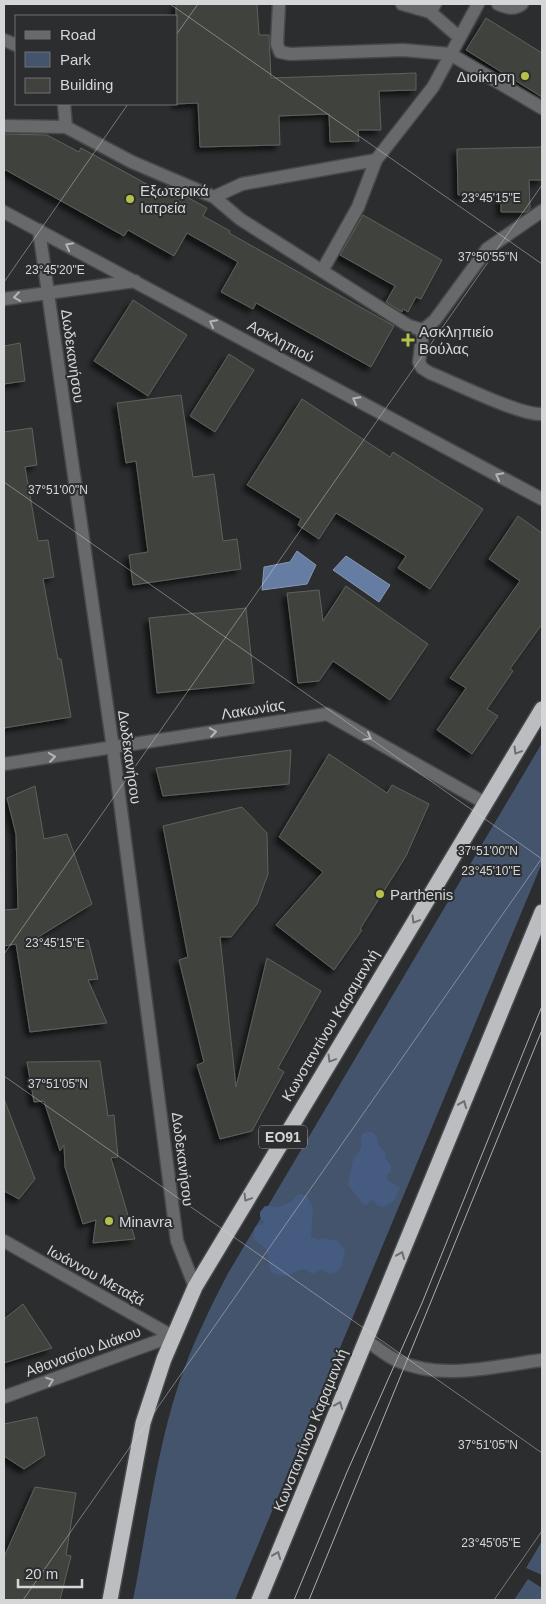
<svg xmlns="http://www.w3.org/2000/svg" width="546" height="1604" viewBox="0 0 546 1604" font-family="Arial,sans-serif">
	<style>
		.green { fill: #44546c }
		.forest { fill: #455c80 }
		.water { fill: #657da3; stroke: #8798b3 }
		.building { fill: #41423e; stroke: #5f605c; filter: url(#shadow) }
		.lines { fill: none; stroke-linecap: round; stroke-linejoin: round }
		.minor-casing { stroke: #46484a; stroke-width: 15 }
		.highway-casing { stroke: #46484a; stroke-width: 18 }
		.minor { stroke: #68696b; stroke-width: 12 }
		.highway { stroke: #bbbdc1; stroke-width: 15 }
		.tram { stroke: #abadaf; stroke-width: 1 }
		.oneway { stroke: #b4b5b7 }
		.oneway2 { stroke: #6c6e71 }
		.ticks { fill: none; stroke: #d5d6d8; stroke-width: 1; stroke-opacity: 0.45 }
		.poi-dot { fill: #b5c24a; stroke: #2b2d2f; stroke-width: 2 }
		.labels { text-anchor: middle; dominant-baseline: central; stroke-width: 4; stroke-linejoin: round; paint-order: stroke }
		.shield { fill: #2b2d2f; stroke: #a2a3a5; stroke-width: 1 }
		.shield-label { font-size: 14px; font-weight: bold; fill: #d5d6d8 }
		.poi-label { font-size: 15px; fill: #d5d6d8; stroke: #2b2d2f; text-anchor: start }
		.street-label { font-size: 15px; fill: #d5d6d8; stroke: #2b2d2f }
		.ticks-label { font-size: 12px; text-anchor: middle; fill: #d5d6d8; stroke: #2b2d2f; stroke-width: 4; stroke-linejoin: round; paint-order: stroke }
	</style>
	<defs>
		<filter id="shadow"><feDropShadow dx="-4.5" dy="4.5" stdDeviation="2.5" flood-color="#0009"/></filter>
	</defs>
	<rect width="100%" height="100%" fill="#2b2d2f"/>
	<path class="green" d="M542,743V863L235,1600H133C147,1528 156,1453 179,1383C192,1345 209,1310 227,1275Z
		M542,1541V1575L526,1568Z
		M528,1579L542,1588V1600H514Z"/>
	<path class="forest" d="M367,1132H372L377,1137L378,1145L386,1153L385,1158L391,1165V1172L387,1174L388,1180L400,1188L394,1201L384,1207L378,1206L373,1200L366,1205L363,1204L348,1185L353,1160L361,1148L362,1134Z
		M298,1194L307,1196L313,1208L311,1237L318,1240L323,1238L338,1241L345,1250L342,1265L337,1272L330,1274L322,1269L312,1274L306,1269C289,1271 292,1281 271,1272L266,1249L253,1238L255,1227L265,1223L260,1217V1212L265,1206L279,1207L291,1202Z"/>
	<path class="water" d="M297,551L316,565L307,584L262,590L264,567L290,562Z
		M346,556L390,585L379,602L333,570Z"/>
	<path class="building" d="M176,4H257L259,35H269L271,78L416,73V90L379,91L381,130H358L359,141L330,142L329,114L279,116L280,145L200,147L198,103L176,104Z
		M486,18L542,53V97L466,50Z
		M4,134L47,135L79,152L81,148L163,193L167,186L207,208L203,216L230,231L229,233L394,326L371,367L256,303L253,309L221,292L238,262L187,233L174,256L128,230L124,236L4,169Z
		M542,147V180H529L530,209L527,212H501V194L458,195L457,149Z
		M363,215L442,260L421,299L416,297L408,312L403,309L402,312L386,302L395,286L340,255Z
		M133,300L187,335L148,396L94,361Z
		M20,343L25,381L4,384V346Z
		M229,354L254,370L215,432L190,416Z
		M181,395L193,477L214,474L223,541L237,539L241,569L133,585L129,555L148,552L136,461L126,463L117,403Z
		M302,399L390,457L393,452L483,509L430,589L398,568L406,556L336,513L319,539L298,525L301,519L247,485Z
		M32,428L37,465L25,467L38,541L48,540L54,577L43,579L58,659H61L71,717L4,728V432Z
		M518,516L542,533V624L510,669L513,671L487,709L498,716L472,754L437,730L466,688L450,678L520,581L489,559Z
		M346,586L428,644L390,700L333,661L319,681L298,683L287,593L319,590L323,621Z
		M246,608L254,683L157,693L149,618Z
		M291,750L289,784L163,796L156,768Z
		M329,754L387,793L392,785L429,804L406,856L360,929L362,930L334,970L276,925L323,872L279,837Z
		M35,786L44,839L67,834L92,904L30,942L88,940L98,979L88,980L107,1023L30,1032L16,944L4,946V910L18,909L16,834L7,798Z
		M242,807L267,833L268,874L257,904L231,937H220L236,1087L267,958L321,991L278,1068L284,1072L252,1131L220,1139L197,1065L204,1062L179,960L188,957L163,826Z
		M100,1061L108,1116L114,1115L118,1157L111,1158L135,1239L93,1243L96,1220L83,1224L65,1167L64,1145L60,1151L44,1101L34,1102L27,1062Z
		M4,1099L35,1179L19,1199L4,1191Z
		M23,1304L52,1348L4,1363V1319Z
		M37,1417L45,1455L24,1469L4,1456V1424Z
		M35,1487L76,1493L66,1555L71,1556L60,1600H4V1557Z"/>
	<g class="lines">
		<g class="minor-casing">
			<path id="minor" d="M279,4L277,44L280,52L290,54L403,50L450,54L542,108
				M402,4L430,12L435,4
				M498,4C507,8 514,10 522,4
				M430,12L459,37
				M4,40L16,45
				M64,104L66,127
				M4,126L66,127L132,162L214,197L240,219L409,326L423,330
				M214,197L242,184L376,160
				M542,211L487,249L435,320L423,330L419,362L422,368L430,373C453,382 521,416 542,414
				M4,212L542,499
				M39,230L113,748L177,1241L195,1287
				M322,271L358,207L376,160L433,87L478,4
				M4,299L135,281
				M4,764L327,714L485,803
				M4,1241L172,1336
				M366,1340C376,1347 387,1356 398,1361C443,1381 496,1366 542,1360
				M4,1397L172,1336"/>
		</g>
		<g class="highway-casing">
			<path id="highway" d="M110,1600L143,1423L164,1359L195,1287L542,709
				M259,1600L542,912"/>
		</g>
		<use href="#minor" class="minor"/>
		<use href="#highway" class="highway"/>
		<path class="tram" d="M294,1600L347,1472L422,1303L542,1006
			M309,1600L542,1030"/>
	</g>
	<defs><path id="oneway-chevron" d="M-2-3.5L2.5 0L-2 3.5" fill="none" stroke-width="1.6" stroke-linecap="round" stroke-linejoin="round" transform="scale(1.25)"/></defs>
	<g class="oneway">
		<use href="#oneway-chevron" transform="translate(69 246) rotate(-152)"/>
		<use href="#oneway-chevron" transform="translate(17 297) rotate(172)"/>
		<use href="#oneway-chevron" transform="translate(213 323) rotate(-152)"/>
		<use href="#oneway-chevron" transform="translate(356 400) rotate(-152)"/>
		<use href="#oneway-chevron" transform="translate(499 476) rotate(-152)"/>
		<use href="#oneway-chevron" transform="translate(213 732) rotate(-9)"/>
		<use href="#oneway-chevron" transform="translate(368 737) rotate(29)"/>
		<use href="#oneway-chevron" transform="translate(52 757) rotate(-8)"/>
		<use href="#oneway-chevron" transform="translate(50 1381) rotate(-20)"/>
	</g>
	<g class="oneway2">
		<use href="#oneway-chevron" transform="translate(517 751) rotate(121)"/>
		<use href="#oneway-chevron" transform="translate(415 920) rotate(121)"/>
		<use href="#oneway-chevron" transform="translate(331 1059) rotate(121)"/>
		<use href="#oneway-chevron" transform="translate(463 1104) rotate(-68)"/>
		<use href="#oneway-chevron" transform="translate(247 1198) rotate(121)"/>
		<use href="#oneway-chevron" transform="translate(401 1255) rotate(-68)"/>
		<use href="#oneway-chevron" transform="translate(339 1405) rotate(-68)"/>
		<use href="#oneway-chevron" transform="translate(277 1555) rotate(-68)"/>
	</g>
	<path class="ticks" d="M170,4L542,264M176,35L198,4M4,282L128,104M4,482L542,859M4,954L542,185M4,1076L542,1453M23,1600L542,858M494,1600L542,1531"/>
	<g class="poi-dot">
		<circle cx="525" cy="76" r="5"/>
		<circle cx="130" cy="199" r="5"/>
		<path d="M405.5 332.5h5v5h5v5h-5v5h-5v-5h-5v-5h5z"/>
		<circle cx="380" cy="894" r="5"/>
		<circle cx="109" cy="1221" r="5"/>
	</g>
	<g class="labels">
		<rect class="shield" x="259" y="1125.5" width="48" height="23" rx="4"/>
		<g class="shield-label">
			<text x="283" y="1137">ΕΟ91</text>
		</g>
		<g class="poi-label">
			<text x="515" y="76" text-anchor="end">Διοίκηση</text>
			<text x="140" y="190">Εξωτερικά<tspan x="140" dy="17">Ιατρεία</tspan></text>
			<text x="419" y="331">Ασκληπιείο<tspan x="419" dy="17">Βούλας</tspan></text>
			<text x="390" y="894">Parthenis</text>
			<text x="119" y="1221">Minavra</text>
		</g>
		<g class="street-label">
			<text transform="translate(281 341) rotate(28)">Ασκληπιού</text>
			<text transform="translate(73 356) rotate(82)">Δωδεκανήσου</text>
			<text transform="translate(253 709) rotate(-9)">Λακωνίας</text>
			<text transform="translate(130 757) rotate(82)">Δωδεκανήσου</text>
			<text transform="translate(330 1025) rotate(-59)">Κωνσταντίνου Καραμανλή</text>
			<text transform="translate(183 1159) rotate(83)">Δωδεκανήσου</text>
			<text transform="translate(96 1275) rotate(29)">Ιωάννου Μεταξά</text>
			<text transform="translate(83 1351) rotate(-20)">Αθανασίου Διάκου</text>
			<text transform="translate(310 1430) rotate(-68)">Κωνσταντίνου Καραμανλή</text>
		</g>
	</g>
	<g class="ticks-label">
		<text x="491" y="202">23°45'15"E</text>
		<text x="488" y="261">37°50'55"N</text>
		<text x="55" y="274">23°45'20"E</text>
		<text x="58" y="494">37°51'00"N</text>
		<text x="488" y="855">37°51'00"N</text>
		<text x="491" y="875">23°45'10"E</text>
		<text x="55" y="947">23°45'15"E</text>
		<text x="58" y="1088">37°51'05"N</text>
		<text x="488" y="1449">37°51'05"N</text>
		<text x="491" y="1547">23°45'05"E</text>
	</g>
	<rect width="546" height="1604" fill="none" stroke="#d5d6d8" stroke-width="10"/>
	<rect x="15" y="15" width="162" height="90" fill="#2b2d2f" stroke="#6f7173"/>
	<rect x="25" y="31" width="25" height="8" fill="#68696b" stroke="#6f7173"/>
	<text x="60" y="40" font-size="15" fill="#d5d6d8">Road</text>
	<rect x="25" y="52" width="25" height="15" fill="#44546c" stroke="#6f7173"/>
	<text x="60" y="65" font-size="15" fill="#d5d6d8">Park</text>
	<rect x="25" y="78" width="25" height="15" fill="#41423e" stroke="#6f7173"/>
	<text x="60" y="90" font-size="15" fill="#d5d6d8">Building</text>
	<path d="M18 1579v8h64v-8" fill="none" stroke="#d5d6d8" stroke-width="2.5"/>
	<text x="25" y="1579" font-size="15" fill="#d5d6d8" stroke="#2b2d2f" stroke-width="4" paint-order="stroke">20 m</text>
</svg>
